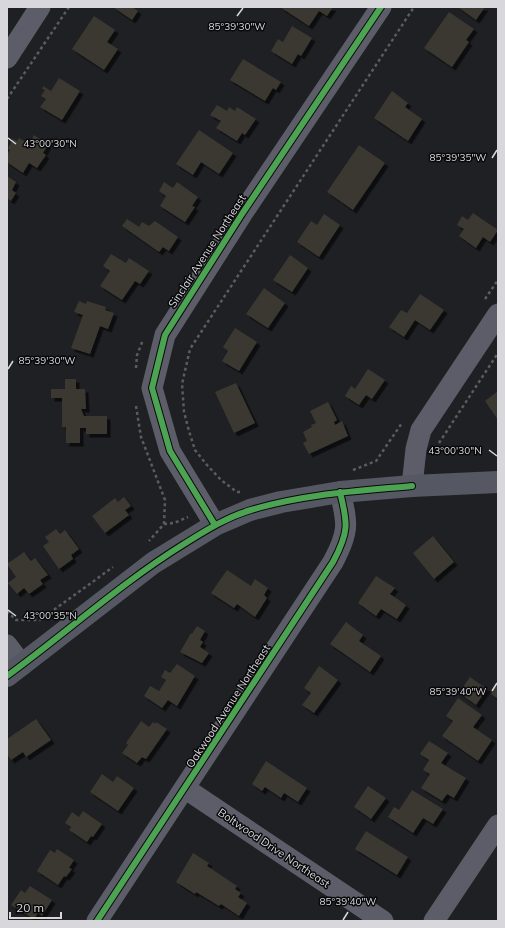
<svg xmlns="http://www.w3.org/2000/svg" width="505" height="928" viewBox="0 0 505 928" font-family="Mulish,sans-serif">
	<style>
		.building { fill: #3a3831; filter: url(#shadow) }
		.lines { fill: none; stroke-linecap: round; stroke-linejoin: round }
		.path { stroke: #5a5c62; stroke-width: 2.5; stroke-dasharray: 3 3; stroke-linecap: butt }
		.street { stroke: #5c5d69; stroke-width: 21 }
		.secondary { stroke: #555762; stroke-width: 22 }
		.cycleway-casing { stroke: #09090b; stroke-width: 8 }
		.cycleway { stroke: #4ca352; stroke-width: 6 }
		.ticks { fill: none; stroke: #d8d8dc; stroke-width: 1.5 }
		.labels { text-anchor: middle; dominant-baseline: central; stroke-width: 3; stroke-linejoin: round; paint-order: stroke }
		.street-label { font-size: 11px; fill: #d8d8dc; stroke: #09090b }
		.ticks-label { font-size: 10px; text-anchor: middle; fill: #d8d8dc; stroke: #09090b; stroke-width: 3; stroke-linejoin: round; paint-order: stroke }
	</style>
	<defs>
		<filter id="shadow"><feDropShadow dx="3.5" dy="3.5" stdDeviation="0" flood-color="#0009"/></filter>
	</defs>
	<rect width="100%" height="100%" fill="#1f2023"/>
	<path class="building" d="M113,7H132L138,11L132,20Z
		M280,7H333L327,16L319,11L309,26Z
		M458,7H485L476,20Z
		M449,12L474,29L466,40L469,42L452,67L424,48Z
		M94,16L115,30L107,42L118,49L104,70L72,49Z
		M292,26L312,38L301,56L298,54L292,64L271,51L278,39L283,42Z
		M243,59L281,82L276,90L273,88L265,101L230,80Z
		M59,78L80,91L62,120L40,107L46,99L41,96L45,90L42,89L43,86L51,91Z
		M392,91L408,103L405,107L422,119L408,141L374,118Z
		M217,105L227,111L229,107L235,111L237,107L256,119L245,135L242,133L237,141L216,128L221,121L210,115Z
		M199,130L233,153L219,174L201,162L193,175L176,164Z
		M34,135L48,145L43,153L46,155L37,168L29,163L23,173L7,162V155L10,150L8,148L13,139L17,141L19,138L29,144Z
		M359,145L385,163L353,210L327,192Z
		M7,176L16,182L12,190L16,193L11,201L7,198Z
		M164,182L173,188L177,182L198,197L192,206L195,207L185,222L160,206L166,196L159,191Z
		M473,213L498,230L490,242L483,237L476,248L459,236L464,229L457,225L462,216L468,220Z
		M324,214L340,225L319,257L297,242L311,221L317,225Z
		M127,219L139,227L142,222L149,226L155,221L178,237L169,251L163,247L159,252L122,226Z
		M111,254L126,263L129,258L149,271L140,284L135,281L122,300L100,286L110,271L103,266Z
		M290,255L308,268L292,292L273,280Z
		M264,288L285,303L268,328L246,314Z
		M420,294L444,310L430,330L415,320L404,337L389,327L401,310L407,313Z
		M79,301L86,304L87,301L106,307L105,310L114,313L108,329L100,326L90,354L71,348L83,315L74,312Z
		M235,328L257,342L239,371L222,361L228,351L223,347Z
		M368,369L385,380L372,399L366,395L359,405L345,396L351,386L355,389Z
		M65,379H76V389H85L86,409H81L84,416H107V434H86V428H80V443H66V427H62V398H51V389H65Z
		M236,383L255,423L234,433L215,392Z
		M498,391V420L485,401Z
		M328,402L337,420L334,422L335,425L342,421L348,436L309,454L303,443L307,441L303,432L312,427L311,425L316,423L310,411Z
		M124,497L131,506L125,510L129,515L105,533L92,516L115,498L118,502Z
		M56,529L60,534L65,530L79,549L71,555L73,559L59,569L43,546L49,542L45,537Z
		M433,536L454,562L434,579L413,553Z
		M24,552L31,561L35,558L48,575L40,580L43,584L29,594L24,588L17,594L8,583L16,577L7,564Z
		M227,570L251,586L255,579L268,588L264,595L267,598L255,617L237,604L234,608L211,593Z
		M376,576L395,588L390,594L406,605L397,619L381,609L376,616L358,603Z
		M346,622L363,635L359,641L381,656L370,672L330,644Z
		M197,626L205,631L200,640L203,642L200,647L209,653L202,663L180,652L191,633L192,634Z
		M177,664L195,676L177,706L168,700L162,708L144,696L150,686L159,691L166,680L161,677L165,670L170,673Z
		M319,666L338,680L314,713L302,705L311,693L304,688Z
		M470,677L487,689L476,705L459,693Z
		M498,684V699L491,694Z
		M458,698L482,715L473,727L492,740L478,761L442,736L453,721L446,716Z
		M36,719L51,740L26,757L23,752L11,760L7,754V739Z
		M141,721L149,727L153,722L155,724L156,722L167,729L146,759L142,757L137,763L122,753L128,745L126,743Z
		M429,741L448,753L441,763L466,778L454,798L447,794L442,801L421,788L430,774L423,770L429,760L420,754Z
		M266,761L307,788L298,802L284,793L281,798L265,787L262,791L252,784Z
		M102,774L113,782L117,776L134,788L118,811L90,792Z
		M368,786L386,798L371,819L354,807Z
		M412,790L443,809L433,824L423,818L413,833L388,817L394,807L399,810Z
		M83,811L102,824L93,837L91,836L87,842L69,830L71,827L65,823L72,812L79,817Z
		M366,831L408,857L397,875L355,849Z
		M57,849L74,860L69,868L72,869L66,877L64,876L58,885L37,871L50,850L55,853Z
		M193,853L209,863L207,866L237,886L235,889L241,893L238,897L247,903L239,916L221,904L219,906L196,892L195,894L176,882Z
		M30,886L52,900L42,916L38,913L34,919L11,905L21,890L25,893Z"/>
	<g class="lines">
		<path class="path" d="M7,99L69,7
			M485,299L498,280
			M136,368L137,355L143,340
			M136,406L141,437L165,500L164,524L149,541
			M439,443L498,353
			M353,470L376,461L402,423
			M240,492H237L221,480L207,465L195,450L189,431L184,412L182,384L190,349L414,7
			M164,524L174,523L188,517
			M7,611L16,620H40L113,567"/>
		<path class="street" d="M7,58L40,7
			M412,486L416,449L421,430L498,314
			M215,525L170,451L152,388L165,335L242,214L381,7
			M7,645L22,665
			M186,789L383,921
			M97,921L333,562C349,532 348,524 340,492
			M434,921L498,825"/>
		<path class="secondary" d="M7,676L153,563L215,525L250,510L281,502L340,492L412,486L498,482"/>
		<g class="cycleway-casing">
			<path id="cycleway" d="M215,525L170,451L152,388L165,335L242,214L381,7
				M7,676C66,633 121,583 184,544C205,531 227,517 251,510C303,494 359,491 412,486
				M97,921L333,562C349,532 348,524 340,492"/>
		</g>
		<use href="#cycleway" class="cycleway"/>
	</g>
	<path class="ticks" d="M237,16L243,8M8,138L16,144M492,158L497,150M8,369L13,361M489,450L497,456M8,610L16,616M492,691L497,683M343,920L348,912"/>
	<g class="labels">
		<g class="street-label">
			<text transform="translate(207 251) rotate(-57)">Sinclair Avenue Northeast</text>
			<text transform="translate(228 706) rotate(-57)">Oakwood Avenue Northeast</text>
			<text transform="translate(274 848) rotate(34)">Boltwood Drive Northeast</text>
		</g>
	</g>
	<g class="ticks-label">
		<text x="237" y="30">85°39'30"W</text>
		<text x="50" y="147">43°00'30"N</text>
		<text x="458" y="161">85°39'35"W</text>
		<text x="47" y="364">85°39'30"W</text>
		<text x="455" y="454">43°00'30"N</text>
		<text x="50" y="619">43°00'35"N</text>
		<text x="458" y="695">85°39'40"W</text>
		<text x="348" y="905">85°39'40"W</text>
	</g>
	<rect width="505" height="928" fill="none" stroke="#d8d8dc" stroke-width="16"/>
	<path d="M10 912v6h51v-6" fill="none" stroke="#d8d8dc" stroke-width="2"/>
	<text x="16" y="912" font-size="12" fill="#d8d8dc" stroke="#09090b" stroke-width="3" paint-order="stroke">20 m</text>
</svg>
